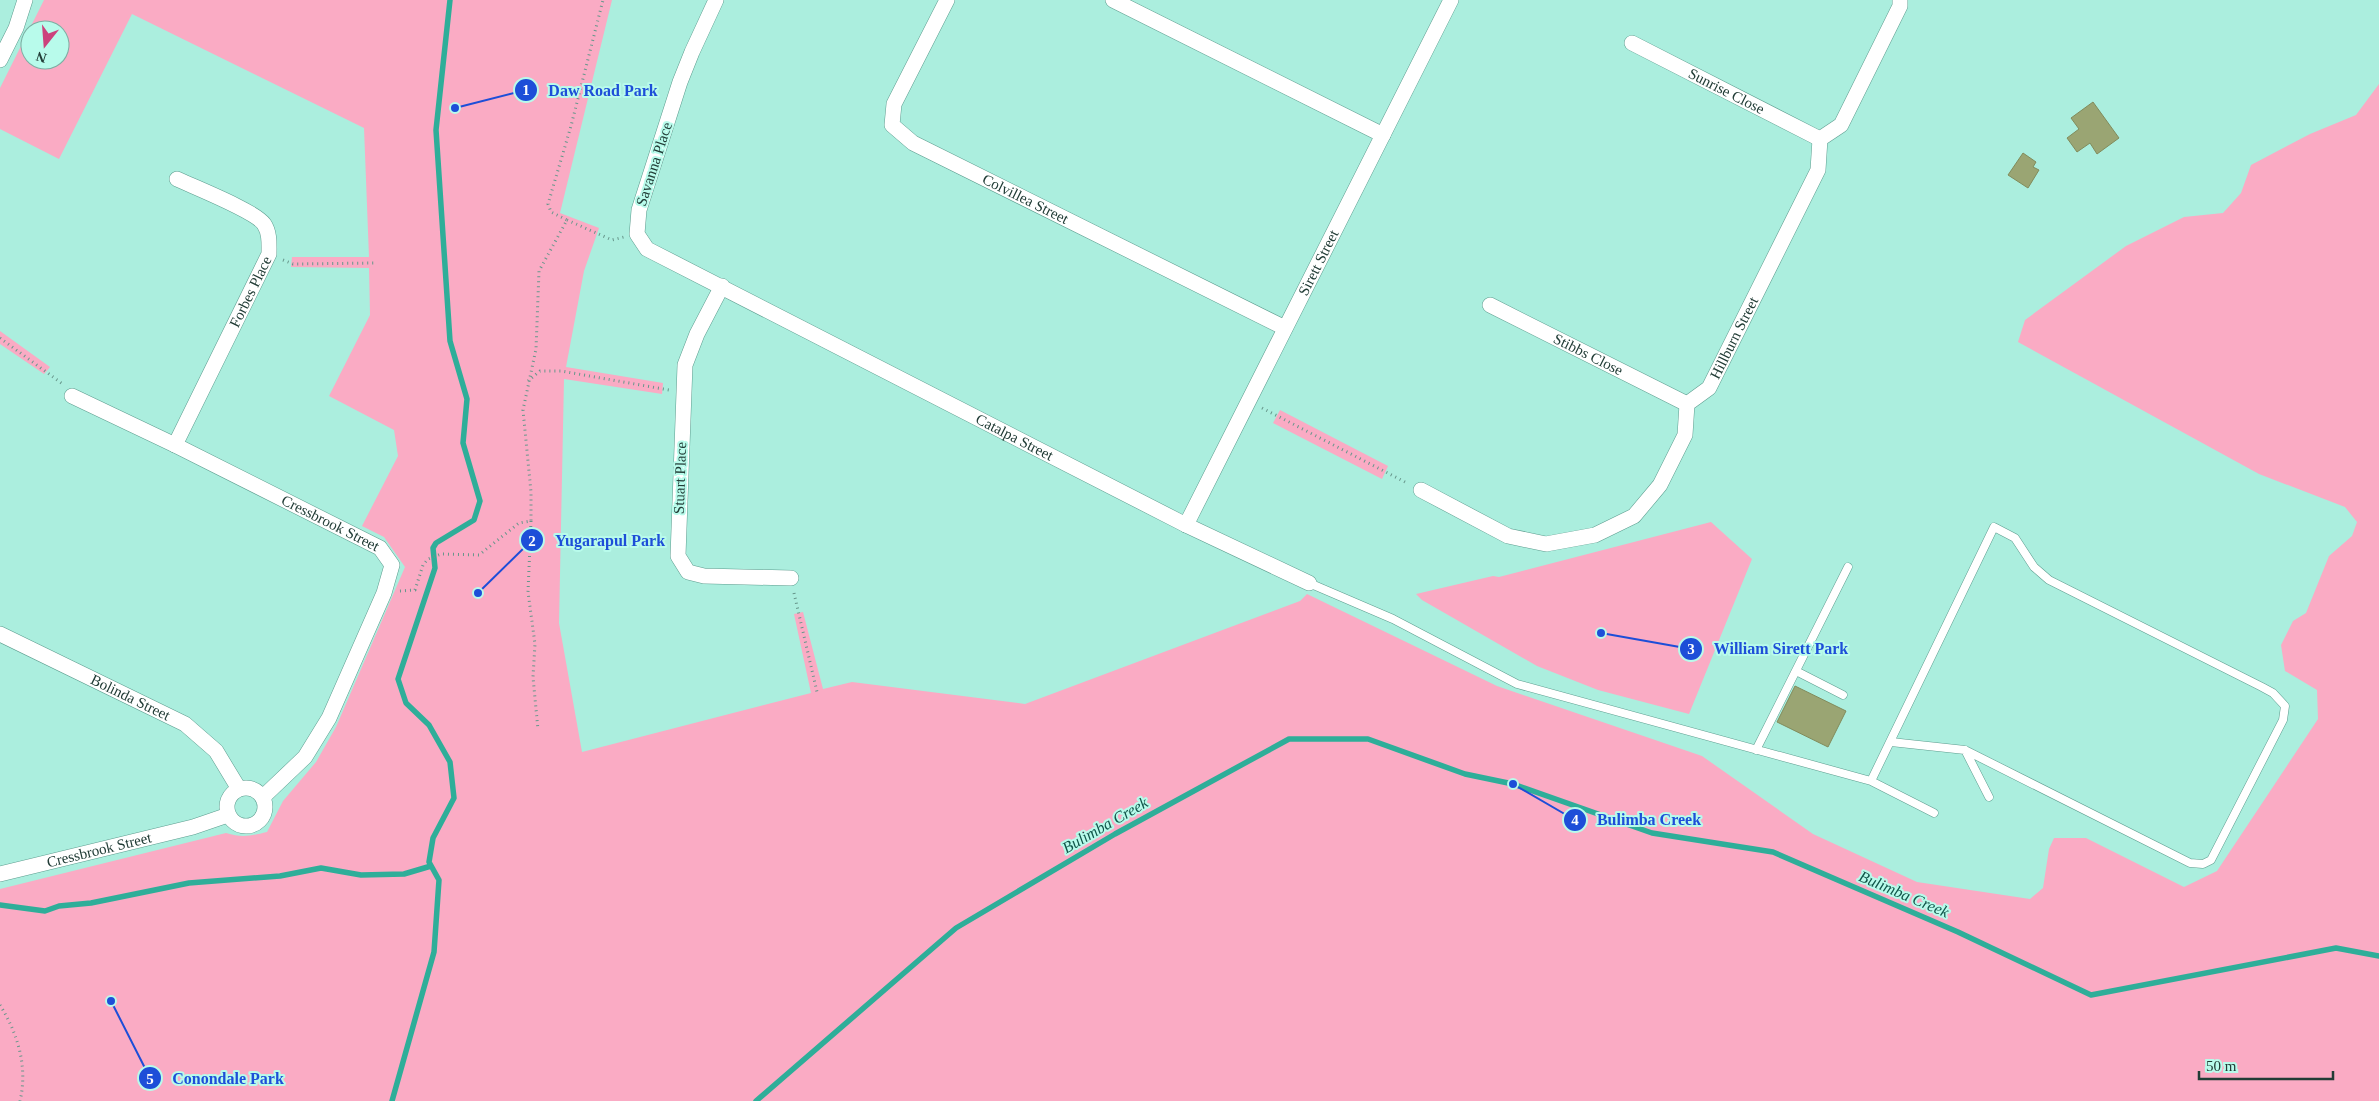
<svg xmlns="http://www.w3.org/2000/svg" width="2379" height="1101" viewBox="0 0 2379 1101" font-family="'Times New Roman',serif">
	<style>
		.green { fill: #faabc4; fill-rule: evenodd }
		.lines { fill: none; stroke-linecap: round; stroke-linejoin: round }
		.stream { stroke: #2eae99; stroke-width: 5.5 }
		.building { fill: #9aa573; stroke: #818b5b }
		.service-casing { stroke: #5d9d8f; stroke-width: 9 }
		.minor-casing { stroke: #5d9d8f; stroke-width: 16 }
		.path { stroke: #67968b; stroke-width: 3; stroke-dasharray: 1 4; stroke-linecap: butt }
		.service { stroke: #fff; stroke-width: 8 }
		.minor { stroke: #fff; stroke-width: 15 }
		.labels { text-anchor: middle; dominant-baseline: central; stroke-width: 4; stroke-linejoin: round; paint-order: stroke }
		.street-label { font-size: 15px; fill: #213c36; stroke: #b8fbeb }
		.water-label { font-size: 16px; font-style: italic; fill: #11564a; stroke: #b8fbeb }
		.leader { fill: none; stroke: #1d4ed8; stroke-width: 2 }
		.callout-dot { fill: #1d4ed8; stroke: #b8fbeb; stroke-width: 2 }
		.mark-label { font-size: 15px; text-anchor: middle; font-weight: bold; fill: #fff }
		.callout-label { font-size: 16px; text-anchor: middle; font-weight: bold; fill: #1d4ed8; stroke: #b8fbeb; stroke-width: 4; stroke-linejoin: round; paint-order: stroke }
	</style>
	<rect width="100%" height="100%" fill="#abeede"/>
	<path class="green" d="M44,0H612L560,213L599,228L584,271L566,367L663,383L662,394L564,379L559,623L582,752L811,693L794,614L803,612L823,689L852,682L1025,704L1300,601L1307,594L1497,686L1702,756L1813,834L1917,882L2030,899L2043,888L2049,849L2054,838H2086L2184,887L2217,871L2318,719L2317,690L2285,671L2281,645L2293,621L2306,613L2329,556L2352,536L2357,522L2345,507L2259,474L2018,342L2025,320L2126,246L2184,217L2223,213L2241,193L2251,165L2310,134L2356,115L2379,84V1101H0V889L226,833C242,838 251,836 267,832L283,801L316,762L336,727L405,567L384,537L362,526L398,456L394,430L329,396L370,315L369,268L291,267L292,257H369L364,128L132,14L59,159L0,129V88ZM30,30H60V60H30Z
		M0,331L50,367L44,374L0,344Z
		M1280,410L1388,466L1382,479L1273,423Z
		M1711,522L1752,559L1689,714L1598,690L1537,666L1422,600L1416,594L1493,576L1499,577Z"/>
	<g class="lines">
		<path class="stream" d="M0,905L45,911L59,906L91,903L189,883L280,876L321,868L361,875L404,874L431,866
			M392,1101L434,952L439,880L429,862L433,838L454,798L450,762L429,725L406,703L398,679L435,568L433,548L436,543L474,520L480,501L463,443L467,399L450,341L436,130L450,0
			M756,1101L956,928L1115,834L1289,739H1368L1465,774L1513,784L1652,833L1773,852L1958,932L2091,995L2336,948L2379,956"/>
	</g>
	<path class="building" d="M2093,102L2119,138L2097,154L2090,143L2077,152L2067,138L2079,129L2071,118Z
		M2023,153L2036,162L2033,167L2039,170L2028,188L2008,175Z
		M1795,686L1846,711L1828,747L1777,722Z"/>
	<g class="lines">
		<g class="service-casing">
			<path id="service" d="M1309,583L1393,619L1517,684L1871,781L1934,813
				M1796,671L1843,695
				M1756,750L1848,567
				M1965,750L1989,797
				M1871,781L1994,527L2015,538L2034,567L2049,580L2262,687L2273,693L2285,706L2283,720L2211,860L2203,864L2190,863L1965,750L1891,742"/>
		</g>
		<g class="minor-casing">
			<g id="minor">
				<path id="s1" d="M716,0L692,52L680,82L639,210L637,234L647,249L1186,525L1309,583"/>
				<path id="s2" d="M947,0L894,104L892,125L913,143L1285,328"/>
				<path d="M1113,0L1383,135"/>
				<path id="s3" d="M1632,43L1820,139"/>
				<path d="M0,60L16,28L25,0"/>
				<path d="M722,286L697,334L685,365L678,556L688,572L704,576L791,578"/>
				<path id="s4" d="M1490,305L1687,404"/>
				<path id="s5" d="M72,396L175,445L380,548L392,565L384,593L329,718L305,757L263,797"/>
				<path id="s6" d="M175,445L269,254C269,244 270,233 264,224C255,211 194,187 177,179"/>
				<path id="s7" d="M1421,490L1508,536L1546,544L1595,535L1634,516L1660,485L1685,435L1687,404L1709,388L1818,170L1820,139L1841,125L1900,6V0"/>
				<path id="s8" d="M1186,525L1451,0"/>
				<path id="s9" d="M0,634L185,724L216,751L239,789"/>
				<circle cx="246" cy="807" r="19"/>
				<path id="s10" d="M0,874L193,827L228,815"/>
			</g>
		</g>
		<path class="path" d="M567,220L612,240L624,237
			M283,260L293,264L375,263
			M0,338L64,385
			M528,381L540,371H561L669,390
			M1262,408L1407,483
			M531,521L528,592L535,644L533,677L538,730
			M400,591L415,590L423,565L428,559L441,554L479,555L519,523L531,521V492L523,410L536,349L539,271L567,220L551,212L548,204L571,126L603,0
			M794,593L817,692
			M0,1005C18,1034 28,1067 20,1101"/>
		<use href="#service" class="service"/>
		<use href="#minor" class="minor"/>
	</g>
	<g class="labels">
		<g class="street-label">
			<text stroke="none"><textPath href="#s3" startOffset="106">Sunrise Close</textPath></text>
			<text transform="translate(654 164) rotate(-72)">Savanna Place</text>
			<text stroke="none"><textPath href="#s2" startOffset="291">Colvillea Street</textPath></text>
			<text stroke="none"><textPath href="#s8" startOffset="294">Sirett Street</textPath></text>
			<text stroke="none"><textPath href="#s6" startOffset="171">Forbes Place</textPath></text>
			<text stroke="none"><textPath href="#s7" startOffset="441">Hillburn Street</textPath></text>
			<text stroke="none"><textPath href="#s4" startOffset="110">Stibbs Close</textPath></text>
			<text stroke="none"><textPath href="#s1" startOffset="679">Catalpa Street</textPath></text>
			<text transform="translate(680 478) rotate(-88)">Stuart Place</text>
			<text stroke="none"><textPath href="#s5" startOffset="288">Cressbrook Street</textPath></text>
			<text stroke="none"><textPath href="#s9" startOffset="145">Bolinda Street</textPath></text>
			<text stroke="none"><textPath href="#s10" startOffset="102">Cressbrook Street</textPath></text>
		</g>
		<g class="water-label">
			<text transform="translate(1105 825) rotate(-30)">Bulimba Creek</text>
			<text transform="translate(1904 894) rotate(23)">Bulimba Creek</text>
		</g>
	</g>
	<path class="leader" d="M455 108L526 90M478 593L532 540M1601 633L1691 649M1513 784L1575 820M111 1001L150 1078"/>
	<g class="callout-dot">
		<circle cx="455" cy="108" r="5"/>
		<circle cx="478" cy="593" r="5"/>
		<circle cx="1601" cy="633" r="5"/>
		<circle cx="1513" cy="784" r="5"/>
		<circle cx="111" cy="1001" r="5"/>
		<circle cx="526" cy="90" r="12"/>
		<circle cx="532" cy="540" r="12"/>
		<circle cx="1691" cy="649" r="12"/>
		<circle cx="1575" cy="820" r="12"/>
		<circle cx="150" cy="1078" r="12"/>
	</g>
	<g class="mark-label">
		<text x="526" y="95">1</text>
		<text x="532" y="546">2</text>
		<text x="1691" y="654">3</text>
		<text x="1575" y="825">4</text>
		<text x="150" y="1084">5</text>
	</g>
	<g class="callout-label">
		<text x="603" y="96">Daw Road Park</text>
		<text x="610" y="546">Yugarapul Park</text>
		<text x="1781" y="654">William Sirett Park</text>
		<text x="1649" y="825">Bulimba Creek</text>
		<text x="228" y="1084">Conondale Park</text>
	</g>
	<g transform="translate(45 45) rotate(197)"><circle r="24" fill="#b8fbeb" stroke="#7cafa3"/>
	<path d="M0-4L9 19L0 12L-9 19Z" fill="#cc427c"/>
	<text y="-8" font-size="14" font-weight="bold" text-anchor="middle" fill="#213c36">N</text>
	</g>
	<path d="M2199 1071v8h134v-8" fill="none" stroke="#213c36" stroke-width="2.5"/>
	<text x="2206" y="1071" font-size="15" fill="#213c36" stroke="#b8fbeb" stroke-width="4" paint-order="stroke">50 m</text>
</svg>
